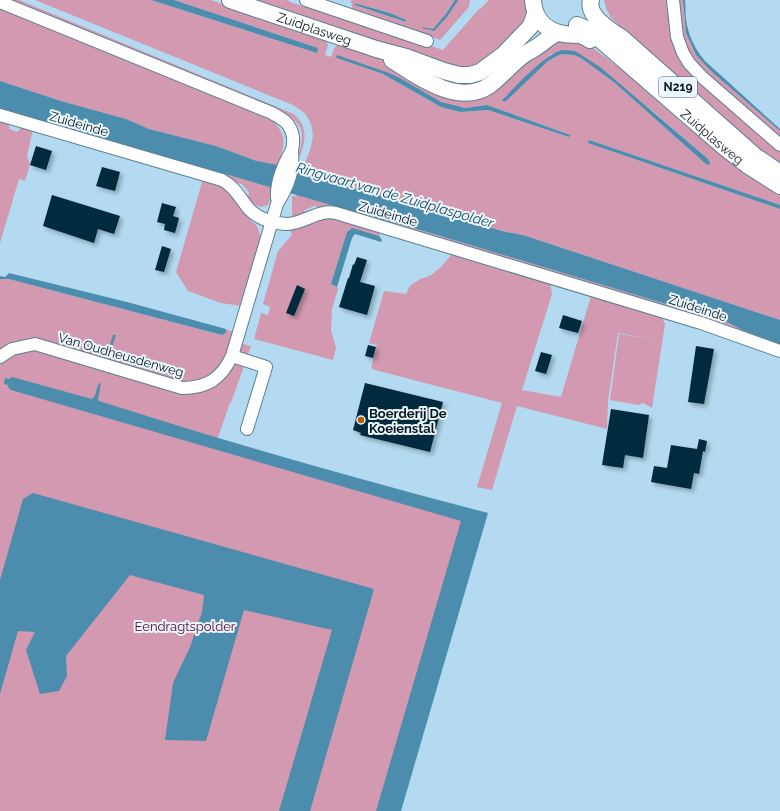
<svg xmlns="http://www.w3.org/2000/svg" width="780" height="811" viewBox="0 0 780 811" font-family="Raleway,sans-serif">
	<style>
		.green { fill: #d299b0; fill-rule: evenodd }
		.water { fill: #4c8cad }
		.building { fill: #052b3c; filter: url(#shadow) }
		.lines { fill: none; stroke-linecap: round; stroke-linejoin: round }
		.minor-casing { stroke: #5a7e92; stroke-width: 14 }
		.major-casing { stroke: #5a7e92; stroke-width: 18 }
		.minor { stroke: #fff; stroke-width: 12 }
		.major { stroke: #fff; stroke-width: 16 }
		.poi-dot { fill: #b65a01; stroke: #ebf7fd; stroke-width: 1.5 }
		.labels { text-anchor: middle; dominant-baseline: central; stroke-width: 4; stroke-linejoin: round; paint-order: stroke }
		.shield { fill: #ebf7fd; stroke: #4d5b62; stroke-width: 1 }
		.shield-label { font-size: 12px; font-weight: bold; fill: #091820 }
		.street-label { font-size: 13px; fill: #091820; stroke: #ebf7fd }
		.poi-label { font-size: 13px; font-weight: bold; fill: #091820; stroke: #ebf7fd; text-anchor: start }
		.park-label { font-size: 13px; fill: #50042f; stroke: #ebf7fd }
		.water-label { font-size: 14px; font-style: italic; fill: #154961; stroke: #ebf7fd }
	</style>
	<defs>
		<filter id="shadow"><feDropShadow dx="3" dy="3" stdDeviation="2" flood-color="#0004"/></filter>
	</defs>
	<rect width="100%" height="100%" fill="#b3daf0"/>
	<path class="green" d="M10,0H19L294,114C308,127 306,140 300,156H298C308,125 299,121 272,107Z
		M35,0H151L317,53L318,48L174,0H211L325,39L328,45L325,55L331,57L334,49L338,44L372,55L428,84L461,98L544,45L557,39L589,45L625,72L682,123L727,159L748,173L780,191V205L589,140L588,143L780,209V320L523,235L506,232L420,208L301,172C309,152 320,135 306,115C303,111 297,108 293,105ZM575,51L655,113L707,158L710,162V164L707,165L615,83L581,58L574,55L561,54L548,61L505,102L503,100L551,54ZM337,58L400,78L430,97L449,105L465,108L487,105L570,135V136L569,137L488,110L460,112L441,107L383,74Z
		M248,0H288L290,2L327,14L334,13L443,50L479,9L481,8L489,0H529L528,18L492,58L463,71Z
		M351,0H455L445,15L433,29L422,27L432,31L434,30L447,17L458,0H470L469,7L440,40L432,37L431,39L355,13L352,7ZM354,3L390,13L406,20V22L355,5Z
		M604,0H668L673,40L769,142L780,151V169L672,74L611,18L606,8Z
		M678,0H683L686,33L696,55L711,71L780,131V138L698,67L687,50L681,33Z
		M0,7L270,119C288,134 285,144 278,165L257,161L216,146L149,129L126,119L61,101L0,81Z
		M0,108L274,188L269,203L268,205L260,207L250,202L248,198L249,192L242,184L236,183L226,176L0,110Z
		M0,119L10,122L9,129L18,132L21,126L33,129L27,156L30,164L25,181L19,179L0,243Z
		M203,179L226,187L247,217L257,226L261,238L242,306L221,303L188,291L176,272Z
		M295,194L485,249L729,323L742,330L780,344V346L314,206L305,210L303,215L292,218V196H295L298,199Z
		M326,216L377,229L381,238L379,236L350,229L347,232L331,284L337,287L338,289L332,309L331,331L336,347L333,360L254,339L261,313L268,315L270,307L263,304L278,251L292,235L291,230Z
		M452,254L550,281L552,294L522,390L561,397L591,296L661,316L665,324L652,408L643,403L639,405L610,400L619,334L653,339L618,333L608,401L607,429L517,406L492,490L477,487L502,403L375,370L371,368L377,345L369,343L384,291L406,294L410,286L420,279L430,276L441,267Z
		M0,279H9L222,335L226,333V329L234,332L232,341L251,346L231,403H230L216,443L472,516L386,811H0Z"/>
	<path class="water" d="M151,0H174L318,48L317,53Z
		M455,0H458L457,2L447,17L434,31L422,28V27L433,29L445,15Z
		M683,0H685C686,6 685,13 686,19C688,35 695,49 705,61L780,129V131L711,71L696,55L686,33Z
		M354,3L390,13L406,20V22L355,5Z
		M562,50L575,51L600,67L707,158L710,162V164L707,165L615,83L581,58L574,55L561,54L548,61L505,102L502,100C518,85 542,56 562,50Z
		M337,55L386,72L400,78L441,102L465,108L487,105L570,135V136L569,137L488,110L460,112L441,107L383,74L337,58L336,57Z
		M0,81L61,101L126,119L149,129L216,146L257,161L278,165L420,208L506,232L523,235L780,320V344L742,330L729,323L434,234L331,205L0,108Z
		M589,140L780,205V209L588,143Z
		M352,228L379,236L382,240L381,242L355,234L352,238L337,287L331,284L347,232Z
		M9,273L127,302L226,329V333L222,335L9,279H0V276L5,277Z
		M113,335H116L108,359L106,357Z
		M12,377L92,399C98,395 95,386 101,382L98,400L99,401C227,442 357,479 488,513L401,811H376L461,521L11,390L8,387V385L4,384L5,378L9,379Z
		M33,493L374,589L310,811H279L332,630L244,610L206,741L165,740L173,683L190,647L202,612L204,595L130,575L66,656L67,676L59,691L40,694L26,650L35,632L18,631L0,694V580L23,499Z"/>
	<path class="building" d="M36,146L52,151L46,170L30,165Z
		M102,167L120,172L115,191L96,186Z
		M52,195L120,216L114,234L98,229L94,243L43,226Z
		M162,203L176,207L173,216L179,218L175,233L164,230L165,224L157,222Z
		M162,246L171,249L164,272L155,270Z
		M357,257L367,260L360,282L375,286L367,315L339,307L348,278H349L353,264L354,265Z
		M297,285L305,289L294,316L286,313Z
		M563,315L582,321L578,333L559,328Z
		M368,345L376,347L373,358L365,356Z
		M696,346L714,349L704,404L688,402Z
		M541,352L552,355L546,374L535,371Z
		M365,383L443,402L430,452L360,435L361,433L353,430Z
		M611,409L649,415L643,458L625,455L623,468L602,465Z
		M699,439L707,441L705,452L703,451L699,474L694,473L691,489L651,482L654,466L667,468L671,445L697,449Z"/>
	<g class="lines">
		<g class="minor-casing">
			<path id="minor" d="M306,0L427,41
				M673,0L677,37L683,53L689,63L702,77L780,145
				M0,2L272,113C278,117 286,120 289,126C294,134 294,142 292,150C292,155 293,161 292,166C291,179 284,193 277,204L232,356C221,379 207,388 182,388L35,344L12,349L0,357
				M0,115L222,180C234,186 240,198 249,209C258,219 275,224 288,224C305,223 319,209 336,213L701,323L780,351
				M277,198C276,181 283,165 292,150
				M232,356L266,367L247,429"/>
		</g>
		<g class="major-casing">
			<g id="major">
				<path id="s1" d="M230,0L376,49L406,57L444,71L459,75H470L480,72L503,55L530,27L533,20L535,13"/>
				<path d="M533,0C534,18 545,31 564,34C576,36 578,32 590,40"/>
				<path d="M591,0C586,16 611,31 622,38L755,156L780,173"/>
				<path id="s2" d="M577,25L589,30L724,147L747,165L780,186"/>
				<path d="M392,60C418,77 460,107 490,85C502,76 512,63 525,54C528,52 532,50 535,48C544,43 549,36 558,33"/>
			</g>
		</g>
		<use href="#minor" class="minor"/>
		<use href="#major" class="major"/>
	</g>
	<circle class="poi-dot" cx="361" cy="420" r="4"/>
	<g class="labels">
		<rect class="shield" x="659" y="77" width="38" height="20" rx="3"/>
		<g class="shield-label">
			<text x="678" y="87">N219</text>
		</g>
		<g class="street-label">
			<text stroke="none"><textPath href="#s1" startOffset="89">Zuidplasweg</textPath></text>
			<text transform="translate(79 124) rotate(16)">Zuideinde</text>
			<text stroke="none"><textPath href="#s2" startOffset="176">Zuidplasweg</textPath></text>
			<text transform="translate(388 214) rotate(16)">Zuideinde</text>
			<text transform="translate(698 308) rotate(18)">Zuideinde</text>
			<text transform="translate(121 355) rotate(16)">Van Oudheusdenweg</text>
		</g>
		<g class="poi-label">
			<text x="369" y="413">Boerderij De<tspan x="369" dy="15">Koeienstal</tspan></text>
		</g>
		<g class="park-label">
			<text x="185" y="626">Eendragtspolder</text>
		</g>
		<g class="water-label">
			<text transform="translate(395 195) rotate(16)">Ringvaart van de Zuidplaspolder</text>
		</g>
	</g>
</svg>
